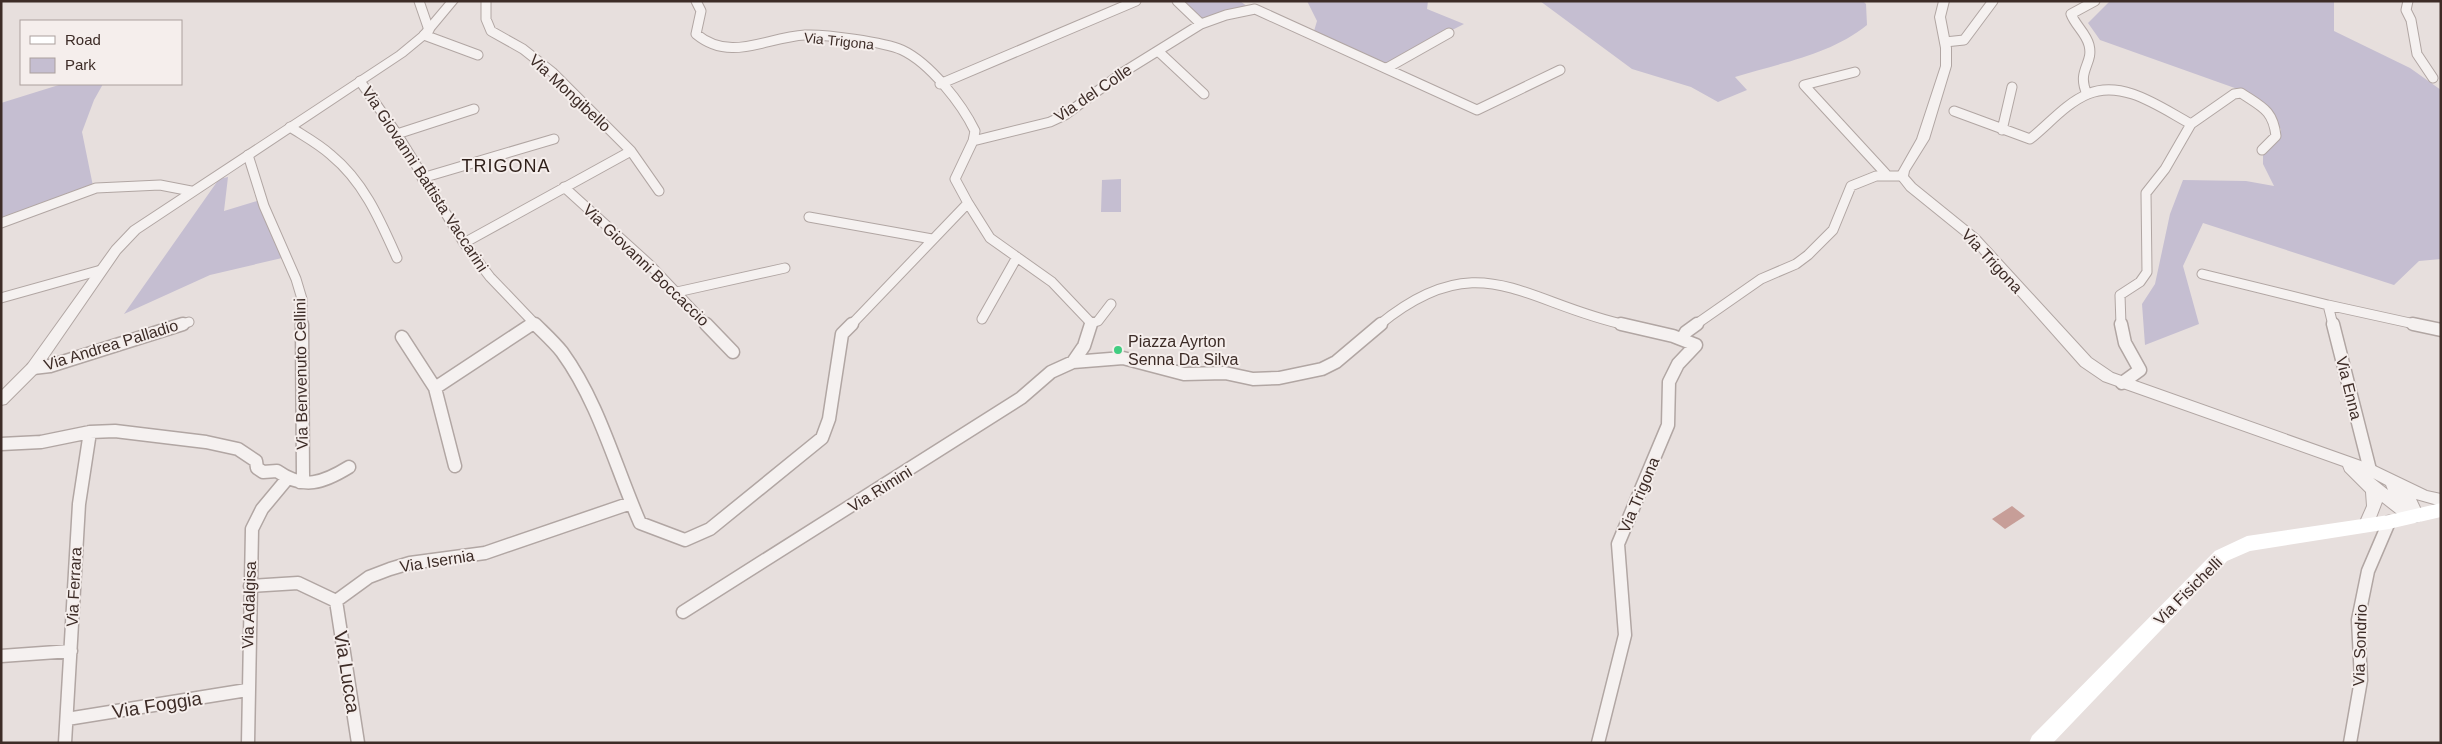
<svg xmlns="http://www.w3.org/2000/svg" width="2442" height="744" viewBox="0 0 2442 744" font-family="Helvetica,sans-serif">
	<style>
		.green { fill: #c5bed1 }
		.water { fill: #c79e98 }
		.lines { fill: none; stroke-linecap: round; stroke-linejoin: round }
		.minor-far1-casing { stroke: #b1a6a3; stroke-width: 11 }
		.minor-casing { stroke: #b1a6a3; stroke-width: 15 }
		.tertiary-casing { stroke: #b1a6a3; stroke-width: 2 }
		.minor-far1 { stroke: #f5f1f0; stroke-width: 9 }
		.minor { stroke: #f5f1f0; stroke-width: 12 }
		.tertiary { fill: #f5f1f0; fill-rule: evenodd }
		.secondary { fill: #fff; fill-rule: evenodd }
		.poi-dot { fill: #41cd81; stroke: #f5eeec; stroke-width: 2 }
		.labels { text-anchor: middle; dominant-baseline: central; stroke-width: 4; stroke-linejoin: round; paint-order: stroke }
		.far-street-label { font-size: 14px; fill: #3d2c27; stroke: #f5eeec }
		.street-label { font-size: 16px; fill: #3d2c27; stroke: #f5eeec }
		.poi-label { font-size: 16px; fill: #3d2c27; stroke: #f5eeec; text-anchor: start }
		.neighbourhood-label { font-size: 18px; letter-spacing: 1px; fill: #2e1f19; stroke: #f5eeec }
		.near-street-label { font-size: 19px; fill: #3d2c27; stroke: #f5eeec }
	</style>
	<rect width="100%" height="100%" fill="#e7dfdd"/>
	<path class="green" d="M1181,1H1240L1248,7L1201,21Z
		M1307,1H1428L1427,9L1464,24L1385,64L1314,31L1317,21Z
		M1540,1H1863L1866,4L1867,25C1830,55 1780,63 1735,77L1747,90L1718,102L1691,87L1632,69Z
		M2110,1H2334V31L2410,68L2441,90V259L2419,261L2394,285L2203,223L2183,266L2199,324L2145,345L2142,304L2155,284L2170,214L2183,180L2246,181L2274,186L2263,164V154L2274,145L2281,130L2277,121L2246,92L2100,40L2088,23Z
		M62,84H103L94,100L82,132L93,186L1,220V103Z
		M228,177L224,211L257,201L282,258L210,275L124,314L219,179Z
		M1121,179V212H1101L1102,180Z"/>
	<path class="water" d="M2012,506L2025,516L2005,529L1992,519Z"/>
	<g class="lines">
		<g class="minor-far1-casing">
			<path id="minor-far1" d="M419,1L429,30
				M486,1V19L491,31L523,49L552,72L631,151L659,191
				M696,1L701,11L696,34C731,63 766,37 805,35C825,34 884,42 902,50C930,63 962,104 975,131L973,141
				M1177,1L1201,24
				M2408,1L2406,10L2411,20L2417,54L2433,78
				M424,35L478,55
				M1945,42L1964,40L1993,1
				M1158,51L1204,94
				M1387,68L1449,33
				M1855,72L1804,85L1886,174
				M360,81L397,134L464,243L490,277L536,325
				M940,84L1136,1
				M2087,94C2076,70 2094,64 2089,45C2086,33 2075,25 2071,14L2095,1
				M1954,111L2030,139C2048,125 2066,103 2088,94C2123,79 2161,108 2191,124
				M290,127C304,136 319,144 331,155C364,182 380,220 397,258
				M2002,130L2012,87
				M397,134L474,109
				M248,155L264,206L296,279L302,299V325
				M422,178L554,139
				M564,187L650,265L707,325
				M968,203L990,238L1052,282L1091,323L1090,325
				M809,217L932,239
				M1,223L96,188L160,185L191,191
				M464,243L631,151
				M2202,274L2328,305
				M677,292L785,268
				M1,298L101,270
				M982,319L1017,257
				M1091,323L1098,321L1111,304
				M179,325L189,322
				M530,325L533,323
				M851,325L968,203L955,179L973,141L1050,122L1065,115L1122,73L1201,24L1226,15L1255,9L1477,110L1560,70
				M1379,325C1480,242 1523,303 1626,325
				M1695,325L1761,279L1796,264L1808,255L1833,230L1851,186L1876,176H1902
				M2121,325L2120,295L2140,282L2147,272L2146,193L2165,169L2191,124L2234,94L2241,93C2262,107 2273,110 2276,136L2262,150
				M2333,325L2328,305L2419,325"/>
		</g>
		<g class="minor-casing">
			<path id="minor" d="M535,324C544,333 554,342 562,352C599,403 615,466 640,523L685,540L710,529L822,438L829,419L842,334L852,324
				M706,324L733,352
				M2121,324L2125,343L2140,370L2122,383
				M2333,324L2370,470
				M2413,324L2441,330
				M402,337L435,388
				M1682,339L1686,332L1697,324
				M1073,362L1084,346L1091,324
				M33,368L50,366L183,324
				M1,444L41,442L90,432L115,431L206,442L238,449L256,461L257,468L263,472L277,471C304,490 323,483 349,467
				M455,466L435,388L532,324
				M300,482L303,477L302,324
				M250,586L298,583L336,601L369,577L390,569L410,563L485,553L631,503
				M336,601L358,743
				M683,612L1021,398L1051,372L1073,362L1123,358L1184,374L1225,373L1253,379L1279,378L1322,369L1336,362L1381,324
				M1,656L71,651
				M67,719L247,690
				M65,743L79,504L90,432
				M248,743L252,529L262,509L287,479
				M1598,743L1625,635L1618,544L1668,425L1669,382L1678,364L1696,345L1673,336L1621,324
				M2350,743L2361,680L2358,620L2368,571L2389,522"/>
		</g>
		<g class="tertiary-casing">
			<path id="tertiary" d="M447,1H458L428,37L405,56L139,233L120,253L38,372L6,404L1,405V391L28,364L112,247L131,227L397,52L420,33Z
				M1939,1H1949L1945,17L1951,48V66L1929,139L1909,171L1908,176L1915,184L1978,235L2091,358L2113,373L2375,466L2427,491L2441,494V506L2416,499L2424,516L2421,520L2416,522L2396,513L2382,502L2372,528L2367,530L2362,528L2359,524L2367,506L2366,492L2345,471L2343,466L2103,381L2081,366L1970,241L1907,190L1896,176L1917,139L1941,66V48L1935,17ZM2373,478L2386,485L2388,490Z"/>
		</g>
		<use href="#minor-far1" class="minor-far1"/>
		<use href="#minor" class="minor"/>
		<use href="#tertiary" class="tertiary"/>
		<path class="secondary" d="M2441,503V517L2389,529L2250,551L2227,561L2053,743H2029L2032,736L2215,551L2247,536L2389,515Z"/>
	</g>
	<circle class="poi-dot" cx="1118" cy="350" r="5"/>
	<g class="labels">
		<g class="far-street-label">
			<text transform="translate(839 41) rotate(6)">Via Trigona</text>
		</g>
		<g class="street-label">
			<text transform="translate(570 93) rotate(43)">Via Mongibello</text>
			<text transform="translate(1093 93) rotate(-34)">Via del Colle</text>
			<text transform="translate(425 179) rotate(57)">Via Giovanni Battista Vaccarini</text>
			<text transform="translate(1992 261) rotate(47)">Via Trigona</text>
			<text transform="translate(646 265) rotate(44)">Via Giovanni Boccaccio</text>
			<text transform="translate(111 345) rotate(-17)">Via Andrea Palladio</text>
			<text transform="translate(301 374) rotate(-91)">Via Benvenuto Cellini</text>
			<text transform="translate(2349 388) rotate(76)">Via Enna</text>
			<text transform="translate(880 489) rotate(-32)">Via Rimini</text>
			<text transform="translate(1639 495) rotate(-67)">Via Trigona</text>
			<text transform="translate(437 561) rotate(-9)">Via Isernia</text>
			<text transform="translate(74 587) rotate(-87)">Via Ferrara</text>
			<text transform="translate(2188 591) rotate(-45)">Via Fisichelli</text>
			<text transform="translate(249 605) rotate(-88)">Via Adalgisa</text>
			<text transform="translate(2360 645) rotate(-88)">Via Sondrio</text>
		</g>
		<g class="poi-label">
			<text x="1128" y="341">Piazza Ayrton<tspan x="1128" dy="18">Senna Da Silva</tspan></text>
		</g>
		<g class="neighbourhood-label">
			<text x="506" y="166">TRIGONA</text>
		</g>
		<g class="near-street-label">
			<text transform="translate(347 672) rotate(81)">Via Lucca</text>
			<text transform="translate(157 705) rotate(-9)">Via Foggia</text>
		</g>
	</g>
	<rect width="2442" height="744" fill="none" stroke="#3d2c27" stroke-width="5"/>
	<rect x="20" y="20" width="162" height="65" fill="#f5eeec" stroke="#aba09d"/>
	<rect x="30" y="36" width="25" height="8" fill="#ffffff" stroke="#aba09d"/>
	<text x="65" y="45" font-size="15" fill="#3d2c27">Road</text>
	<rect x="30" y="58" width="25" height="15" fill="#c5bed1" stroke="#aba09d"/>
	<text x="65" y="70" font-size="15" fill="#3d2c27">Park</text>
</svg>
